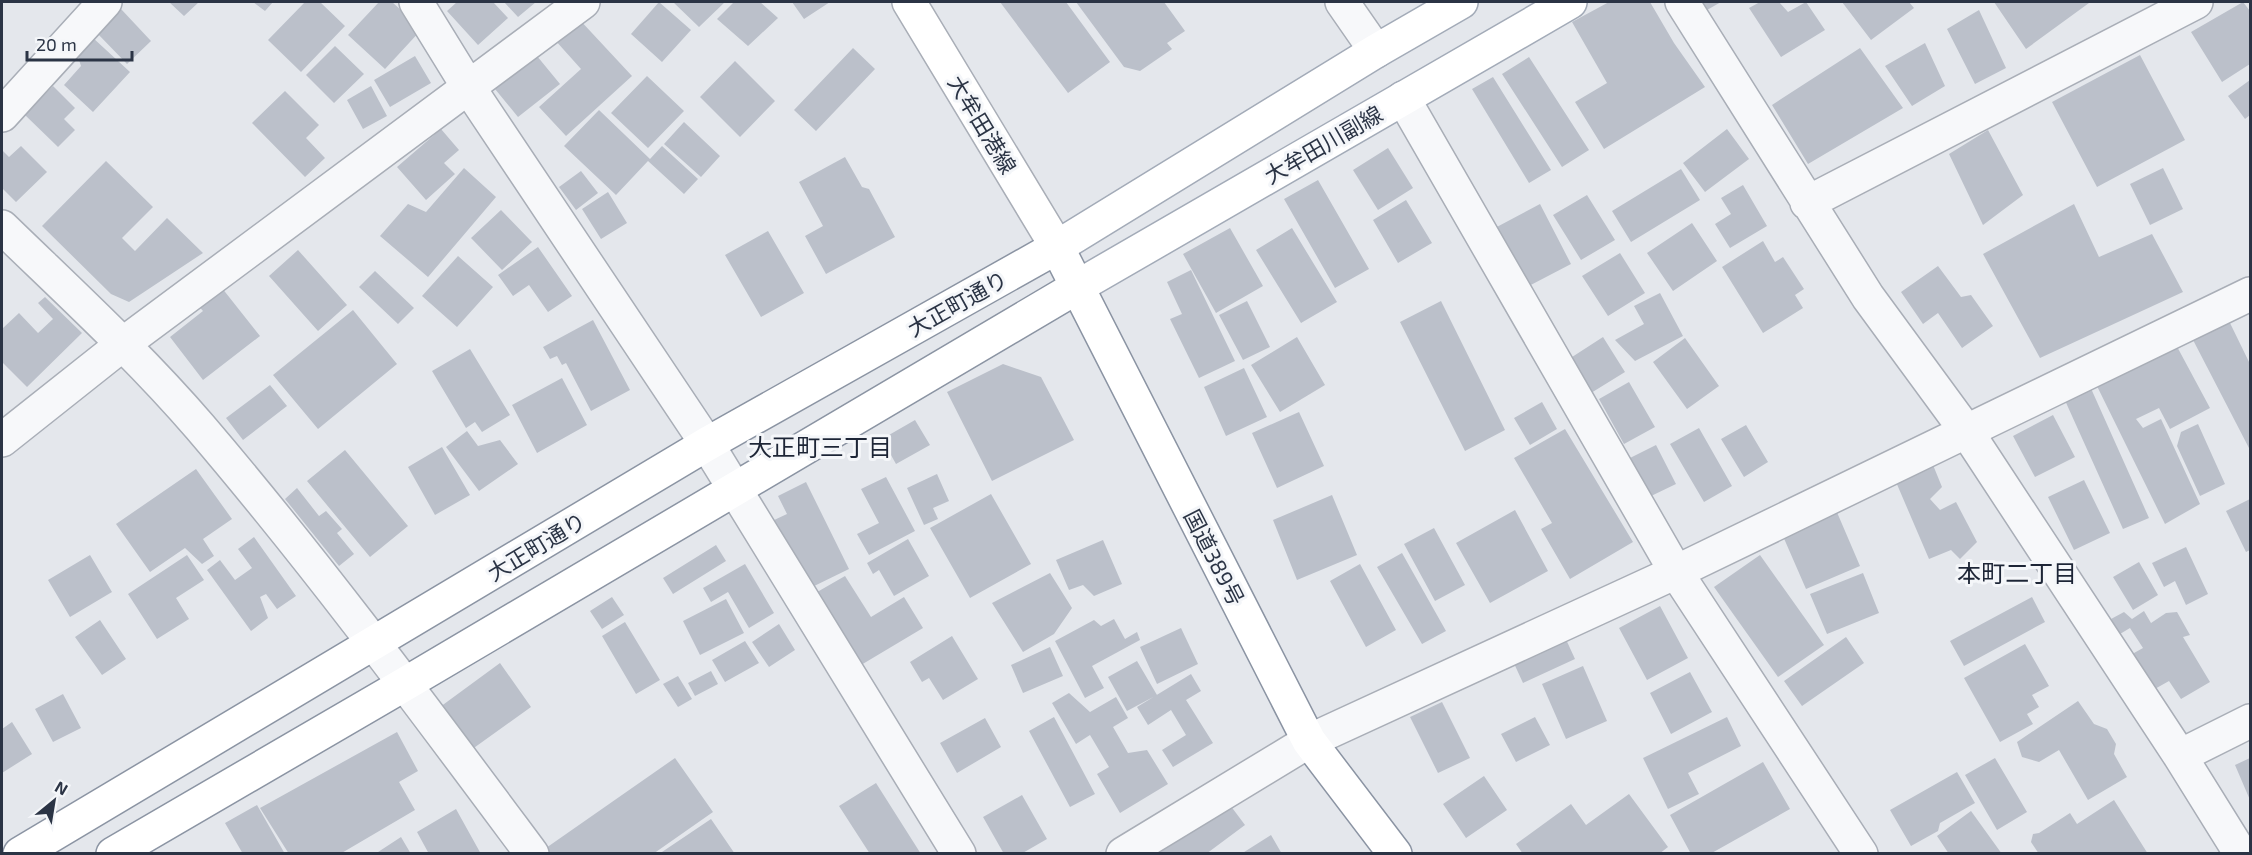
<svg xmlns="http://www.w3.org/2000/svg" width="2252" height="855" viewBox="0 0 2252 855" font-family="'Exo 2','Noto Sans JP',sans-serif">
	<style>
		.building { fill: #bbc0ca }
		.lines { fill: none; stroke-linecap: round; stroke-linejoin: round }
		.street-casing { stroke: #a9aeb7; stroke-width: 36 }
		.secondary-casing { stroke: #a9aeb7; stroke-width: 36 }
		.primary-casing { stroke: #a3abb8; stroke-width: 36 }
		.highway-casing { stroke: #8b94a3; stroke-width: 36 }
		.street { stroke: #f7f8fa; stroke-width: 33 }
		.secondary { stroke: #fff; stroke-width: 33 }
		.primary { stroke: #fff; stroke-width: 33 }
		.highway { stroke: #fff; stroke-width: 33 }
		.labels { text-anchor: middle; dominant-baseline: central; stroke-width: 6; stroke-linejoin: round; paint-order: stroke }
		.street-label { font-size: 22px; fill: #2b3445; stroke: #f4f6f9 }
		.neighbourhood-label { font-size: 24px; fill: #1d2536; stroke: #f4f6f9 }
	</style>
	<rect width="100%" height="100%" fill="#e4e7ec"/>
	<path class="building" d="M169,2H199L184,16Z
		M253,2H273L265,11Z
		M305,2H320L345,26L301,72L268,40Z
		M379,2H392L422,29L385,69L348,35Z
		M457,2H493L508,18L478,45L447,11Z
		M504,2H536L518,17Z
		M659,2L691,30L662,62L631,34Z
		M673,2H725L699,27Z
		M734,2H760L778,18L748,46L717,19Z
		M792,2H830L804,19Z
		M1000,2H1066L1110,62L1068,93Z
		M1076,2H1164L1185,31L1167,43L1172,49L1140,71L1124,67Z
		M1609,2H1650L1674,43L1705,87L1604,149L1575,102L1607,83L1572,22Z
		M1702,2H1721L1707,10Z
		M1760,2H1779L1788,12L1806,2L1825,30L1781,57L1749,8Z
		M1842,2H1909L1914,8L1871,40Z
		M1994,2H2088L2089,3L2026,49Z
		M2243,2L2250,11V64L2222,82L2191,32Z
		M121,9L151,41L127,64L97,33Z
		M1979,10L2006,68L1975,84L1947,29Z
		M578,18L632,76L566,136L539,107L581,69L555,40Z
		M92,37L130,72L93,112L64,85L81,66L77,54Z
		M1925,43L1945,86L1912,106L1885,66Z
		M335,46L364,74L334,103L306,75Z
		M853,48L875,69L816,131L794,110Z
		M1860,48L1903,108L1808,164L1772,105Z
		M2140,55L2185,140L2097,187L2052,102Z
		M415,56L431,83L390,107L374,80Z
		M537,56L560,84L518,117L495,89Z
		M1529,57L1589,150L1562,167L1502,74Z
		M735,61L775,101L740,137L700,97Z
		M647,76L684,111L648,148L611,113Z
		M1493,77L1551,170L1529,183L1472,89Z
		M2250,80V115L2245,119L2228,96Z
		M53,86L75,108L64,119L75,130L58,147L25,115Z
		M371,86L387,116L363,129L347,100Z
		M285,91L319,125L306,138L325,158L305,177L252,123Z
		M599,110L650,159L662,146L698,179L684,194L648,161L616,195L564,146Z
		M684,122L720,156L701,177L664,144Z
		M441,129L459,150L444,163L455,174L426,200L397,167Z
		M1727,129L1749,159L1705,192L1683,163Z
		M1988,130L2023,195L1983,225L1949,154Z
		M21,146L47,172L16,202L2,188V150L9,157Z
		M1388,148L1413,188L1378,210L1353,170Z
		M845,157L862,187L869,189L895,237L826,274L805,236L823,226L799,182Z
		M106,161L153,207L122,238L135,251L167,218L203,253L129,302L111,294L42,226Z
		M464,168L496,197L428,277L380,236L408,204L426,212Z
		M2163,168L2183,209L2150,225L2130,184Z
		M1681,169L1700,200L1631,242L1612,211Z
		M581,171L598,193L576,210L559,187Z
		M1318,180L1369,269L1335,288L1284,199Z
		M1743,185L1767,226L1730,248L1715,224L1731,214L1721,198Z
		M608,192L627,223L601,239L582,209Z
		M1587,195L1615,240L1581,260L1553,215Z
		M1406,200L1432,243L1398,263L1373,220Z
		M1540,204L1571,264L1525,288L1493,229Z
		M2074,204L2099,257L2152,234L2183,292L2040,358L1983,254Z
		M501,210L532,242L502,270L471,238Z
		M1692,223L1717,261L1673,291L1647,253Z
		M1230,228L1263,286L1216,313L1183,254Z
		M1292,228L1337,302L1301,323L1256,250Z
		M768,231L804,293L761,317L725,255Z
		M1763,241L1775,262L1783,257L1804,289L1795,295L1803,308L1763,333L1722,267Z
		M538,247L572,296L548,312L529,285L513,296L498,275Z
		M298,250L347,305L318,331L269,276Z
		M1620,253L1645,293L1608,316L1582,276Z
		M458,256L493,287L457,327L422,296Z
		M1938,266L1961,297L1971,295L1993,326L1962,348L1938,313L1923,324L1901,292Z
		M1191,270L1235,361L1199,378L1170,319L1182,314L1167,282Z
		M375,271L414,308L398,324L359,287Z
		M218,283L260,336L203,380L170,337L203,311L194,301Z
		M1660,293L1683,336L1635,361L1615,340L1644,324L1634,306Z
		M45,297L82,333L27,387L2,362V329L19,313L38,333L53,319L38,303Z
		M1247,301L1270,347L1243,360L1219,315Z
		M1441,301L1505,430L1465,451L1400,322Z
		M353,310L397,364L318,429L273,375Z
		M593,320L630,390L591,411L566,363L562,365L557,356L550,359L543,347Z
		M2230,323L2250,364V450L2192,338Z
		M1297,337L1325,385L1280,412L1251,365Z
		M1603,337L1625,372L1591,393L1569,359Z
		M1685,338L1719,386L1687,409L1653,362Z
		M2174,341L2210,408L2170,429L2159,408L2136,419L2143,428L2161,419L2200,504L2165,524L2093,378Z
		M470,349L510,415L482,432L475,422L466,428L432,371Z
		M1003,364L1041,377L1074,440L992,481L947,392Z
		M1244,368L1267,417L1226,436L1204,387Z
		M562,378L587,425L537,453L512,405Z
		M1629,382L1655,427L1624,444L1599,399Z
		M2089,384L2149,518L2123,529L2063,396Z
		M270,385L287,406L243,440L226,418Z
		M1542,402L1557,429L1530,445L1514,418Z
		M1299,412L1324,466L1277,488L1252,433Z
		M2053,415L2075,457L2035,477L2013,436Z
		M915,420L930,445L896,464L882,439Z
		M2198,424L2225,484L2200,496L2177,446L2181,432Z
		M1746,425L1768,462L1744,477L1721,439Z
		M1699,428L1732,486L1704,502L1670,444Z
		M1565,429L1633,542L1570,579L1541,529L1552,523L1514,458Z
		M467,431L478,446L500,440L518,464L479,491L446,447Z
		M1656,445L1676,484L1649,497L1630,458Z
		M442,447L470,495L435,515L408,467Z
		M345,450L408,526L370,557L307,481Z
		M1933,465L1942,487L1930,499L1940,510L1956,502L1977,542L1960,559L1951,550L1929,559L1896,482Z
		M196,469L232,519L203,539L214,556L202,564L185,548L150,572L116,524Z
		M937,474L949,501L933,508L938,519L924,525L907,488Z
		M886,477L915,531L869,555L857,534L879,523L861,489Z
		M2084,480L2110,533L2074,550L2048,497Z
		M806,482L849,569L806,590L772,521L787,514L778,496Z
		M297,488L319,516L326,511L342,529L337,533L354,554L339,566L285,499Z
		M991,494L1031,564L970,598L930,528Z
		M1332,495L1357,555L1297,580L1273,520Z
		M2250,499V550L2246,552L2226,511Z
		M1515,510L1548,571L1490,603L1456,543Z
		M1836,510L1860,566L1806,589L1779,527Z
		M1434,528L1465,585L1435,601L1404,544Z
		M254,537L296,596L277,609L266,594L260,597L268,618L251,631L207,570L220,560L235,580L252,568L238,549Z
		M908,539L929,576L894,596L879,570L873,574L867,563Z
		M1103,540L1122,584L1094,596L1083,585L1069,590L1056,560Z
		M716,545L726,561L673,594L663,578Z
		M2186,547L2208,594L2186,605L2175,581L2164,587L2152,563Z
		M1402,553L1446,631L1422,644L1377,567Z
		M90,555L112,592L70,617L48,580Z
		M187,555L204,580L176,598L189,619L157,639L128,594Z
		M1760,555L1824,645L1778,677L1714,587Z
		M2139,562L2158,595L2133,610L2113,577Z
		M745,564L774,613L749,628L728,592L711,602L703,588Z
		M1360,564L1396,630L1366,647L1330,581Z
		M1050,573L1072,608L1054,634L1023,652L992,603Z
		M1863,573L1879,613L1827,634L1810,594Z
		M845,576L871,617L904,597L923,628L856,668L812,595Z
		M612,597L624,615L602,629L590,611Z
		M2032,597L2045,622L1964,666L1950,641Z
		M726,599L744,633L700,655L683,621Z
		M1660,606L1688,658L1647,680L1619,628Z
		M2144,611L2151,623L2166,613L2177,612L2190,635L2183,637L2210,682L2181,699L2169,681L2153,690L2125,658L2143,648L2130,628L2120,634L2111,619L2124,612L2132,619Z
		M1114,619L1125,639L1137,632L1140,640L1092,666L1104,688L1085,698L1055,641L1094,620L1101,626Z
		M100,620L126,659L102,675L75,637Z
		M625,622L660,680L636,694L602,636Z
		M1558,622L1575,659L1523,683L1506,646Z
		M779,624L795,650L769,667L752,642Z
		M1181,628L1198,664L1157,684L1140,647Z
		M952,636L978,679L943,700L929,678L922,682L910,662Z
		M1846,637L1864,663L1802,706L1784,681Z
		M745,641L759,663L725,682L712,660Z
		M2025,644L2049,686L2032,695L2039,707L2027,714L2033,724L2000,742L1964,678Z
		M1050,647L1063,676L1023,693L1011,665Z
		M1137,661L1157,695L1127,711L1108,677Z
		M500,663L531,707L471,750L440,707Z
		M1583,666L1607,721L1566,739L1542,684Z
		M711,671L718,684L695,696L688,683Z
		M1690,672L1712,712L1671,734L1650,693Z
		M1191,674L1201,691L1186,700L1213,743L1173,767L1162,750L1186,735L1171,710L1148,725L1137,707Z
		M678,676L692,699L678,707L663,684Z
		M1069,693L1090,712L1116,697L1128,718L1113,727L1128,753L1147,750L1168,784L1120,813L1097,774L1109,767L1090,735L1076,744L1052,703Z
		M63,694L81,728L53,742L35,709Z
		M2078,701L2094,724L2107,729L2116,744L2114,754L2127,777L2088,800L2059,750L2039,762L2022,757L2017,742Z
		M1442,702L1470,758L1438,773L1410,717Z
		M1054,717L1095,794L1070,807L1029,731Z
		M1535,717L1550,745L1516,762L1501,734Z
		M1727,717L1741,746L1688,773L1699,794L1668,809L1643,758Z
		M985,718L1001,747L957,773L940,743Z
		M12,722L32,754L2,773V729Z
		M397,732L418,771L399,782L415,810L340,854H289L260,808Z
		M675,758L713,812L653,854H550L546,848Z
		M1995,758L2027,812L1997,830L1965,775Z
		M2250,758V800L2235,765Z
		M1763,762L1790,809L1710,854H1691L1670,815Z
		M1957,772L1975,803L1940,823L1938,831L1911,846L1890,810Z
		M1484,776L1507,810L1466,838L1443,804Z
		M876,783L921,854H870L839,806Z
		M1218,789L1245,825L1206,854H1163L1151,837Z
		M1629,794L1668,847L1659,854H1523L1516,844L1571,804L1586,825Z
		M1022,795L1047,839L1021,854H1004L983,817Z
		M2114,800L2148,854H2039L2031,842L2033,834L2039,833L2070,813L2077,824Z
		M257,805L285,854H243L225,823Z
		M456,809L481,854H429L417,832Z
		M1971,811L2002,854H1949L1937,836Z
		M711,819L735,854H659Z
		M1271,835L1282,854H1241Z
		M401,837L411,854H375Z"/>
	<g class="lines">
		<g class="street-casing">
			<path id="street" d="M416,2L469,88L707,444L959,854
				M1342,2L1376,51
				M1682,2L1868,297L1967,432L2180,756L2241,854
				M1403,98L1676,572L1861,854
				M2,115L105,2
				M1807,203L2196,2
				M2,227C69,292 139,356 200,427C317,564 424,709 532,854
				M2,440L123,344L583,2
				M2180,756L2250,721
				M1123,854L1309,741L1676,572L2250,294"/>
		</g>
		<g class="secondary-casing">
			<path id="secondary" d="M909,2L1057,247"/>
		</g>
		<g class="primary-casing">
			<path id="primary" d="M1057,247L1376,51L1461,2
				M1077,287L1570,2"/>
		</g>
		<g class="highway-casing">
			<path id="highway" d="M20,854L707,444L1057,247L1309,741L1395,854
				M113,854L405,684L1077,287"/>
		</g>
		<use href="#street" class="street"/>
		<use href="#secondary" class="secondary"/>
		<use href="#primary" class="primary"/>
		<use href="#highway" class="highway"/>
	</g>
	<g class="labels">
		<g class="street-label">
			<text transform="translate(983 124) rotate(59)">大牟田港線</text>
			<text transform="translate(1323 144) rotate(-30)">大牟田川副線</text>
			<text transform="translate(957 303) rotate(-29)">大正町通り</text>
			<text transform="translate(536 546) rotate(-31)">大正町通り</text>
			<text transform="translate(1215 557) rotate(63)">国道389号</text>
		</g>
		<g class="neighbourhood-label">
			<text x="820" y="446">大正町三丁目</text>
			<text x="2017" y="572">本町二丁目</text>
		</g>
	</g>
	<rect width="2252" height="855" fill="none" stroke="#2b3445" stroke-width="6"/>
	<g transform="translate(54 801) rotate(30)" stroke="#f4f6f9" stroke-width="4.5" paint-order="stroke">
	<path d="M0-4.5L10 22L0 15L-10 22Z" fill="#2b3445"/>
	<text y="-9" font-size="16" font-weight="bold" text-anchor="middle" fill="#2b3445">N</text>
	</g>
	<path d="M27 51v9h105v-9" fill="none" stroke="#2b3445" stroke-width="3"/>
	<text x="36" y="51" font-size="18" fill="#2b3445" stroke="#f4f6f9" stroke-width="4.5" paint-order="stroke">20 m</text>
</svg>
